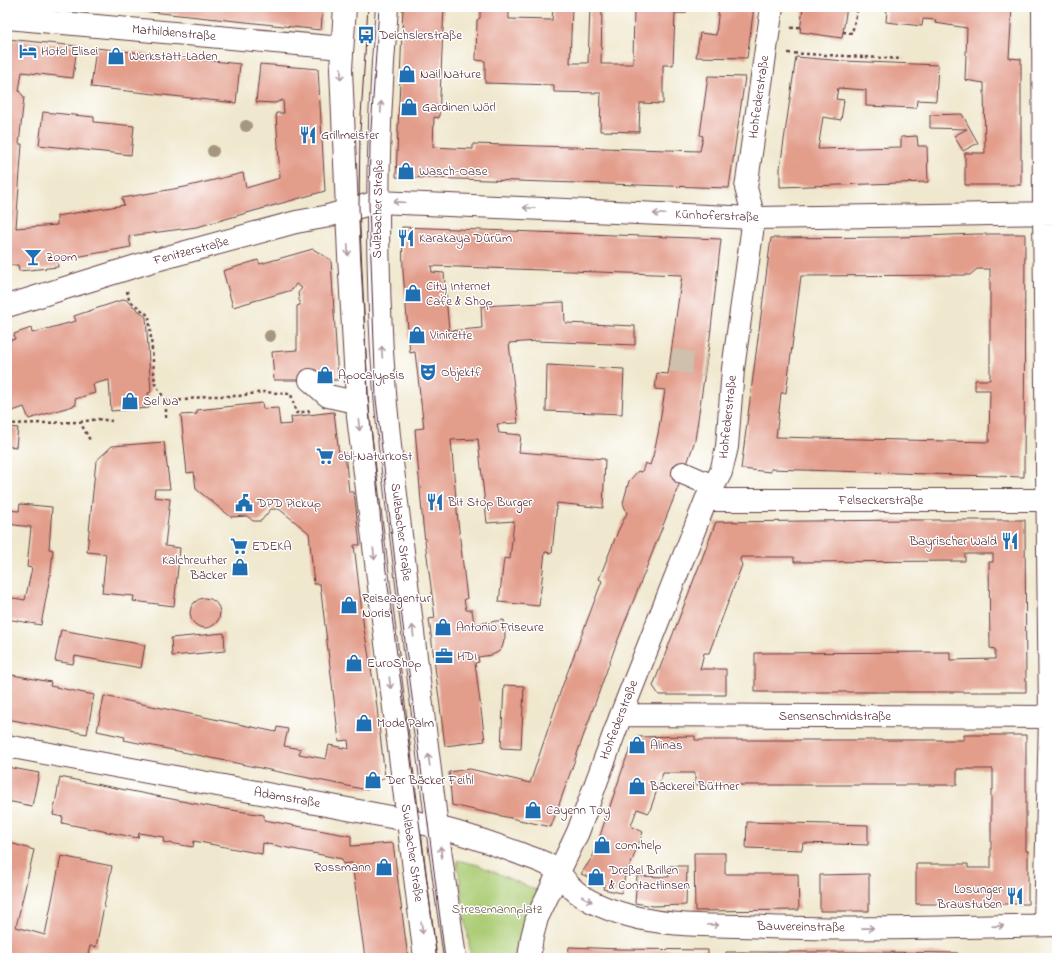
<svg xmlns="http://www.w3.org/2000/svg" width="1064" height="965" viewBox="0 0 1064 965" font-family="'Indie Flower',sans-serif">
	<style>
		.green { fill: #accc74; stroke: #7b7650 }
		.building { fill: #e39d8b; fill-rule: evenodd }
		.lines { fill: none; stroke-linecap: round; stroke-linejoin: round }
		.minor-tunnel { stroke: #cfc0ad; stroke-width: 22; stroke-dasharray: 22 11; stroke-linecap: butt }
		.minor-casing { stroke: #633d43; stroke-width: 24 }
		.major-casing { stroke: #633d43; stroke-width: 24 }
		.path { stroke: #633d43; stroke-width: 2.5; stroke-dasharray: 3 3; stroke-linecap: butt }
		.minor { stroke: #fff; stroke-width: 22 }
		.major { stroke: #fff; stroke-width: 22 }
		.tram { stroke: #4a1f2b; stroke-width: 1 }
		.tree { fill: #a59680 }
		.oneway { stroke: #ae9aa0 }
		.labels { text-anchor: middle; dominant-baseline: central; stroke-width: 3; stroke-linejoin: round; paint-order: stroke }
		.street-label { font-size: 13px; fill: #4a1f2b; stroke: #fff }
		.poi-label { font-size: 13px; fill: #4a1f2b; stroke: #fff; text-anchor: start }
		.park-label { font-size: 13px; fill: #675341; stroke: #fff }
	</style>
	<rect width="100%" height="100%" fill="#fff"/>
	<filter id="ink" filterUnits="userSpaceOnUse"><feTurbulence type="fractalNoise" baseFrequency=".025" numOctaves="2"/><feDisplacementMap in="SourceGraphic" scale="8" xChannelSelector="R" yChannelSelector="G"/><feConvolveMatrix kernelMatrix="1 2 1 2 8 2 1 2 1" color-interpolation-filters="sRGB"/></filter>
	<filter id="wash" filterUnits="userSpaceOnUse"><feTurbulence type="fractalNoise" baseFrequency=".012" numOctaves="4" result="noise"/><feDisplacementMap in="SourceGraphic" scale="16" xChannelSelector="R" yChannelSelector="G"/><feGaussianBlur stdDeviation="0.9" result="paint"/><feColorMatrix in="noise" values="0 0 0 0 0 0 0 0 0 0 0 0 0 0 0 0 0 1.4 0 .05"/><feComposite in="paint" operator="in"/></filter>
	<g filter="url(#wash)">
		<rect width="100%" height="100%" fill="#f0e8ce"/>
		<path class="green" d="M457,860L478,865L536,890L533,898L523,933L514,958H471Z"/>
		<g id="blocks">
			<path class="building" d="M113,7H323L321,30L113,8Z
				M403,7H444L439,118L434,117L433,147L473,149V144L700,151L703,136L700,135L708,76L745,77L729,188L396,177Z
				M480,7H509V19L552,20L553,7H572L570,63H588L590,7H602L601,64H633L634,7H687L686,13H675L673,65H663V104L640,103L639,132L600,131L601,93L554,92V85L485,83V61L476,60L477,20L480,18Z
				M719,7H754L747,58L696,57L700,33L716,35Z
				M803,7H847L842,38L800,32Z
				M878,7H1012L1009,58L1021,59V185H965V153H985L984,83L965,80L967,28L935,23L936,20L923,19L922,26L886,22L887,9Z
				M7,39L77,46L73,78L22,72L19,91L24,97L19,144H22L16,228L57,225V216L124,205L122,198L185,187L243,173L246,188L280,178L276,113H284L283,100L275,103L256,102L260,64L318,69L325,191L197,227L129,236L131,247L70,258L57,259L58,267L19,271L18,265H7Z
				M96,48L240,64L236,103L91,87Z
				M796,57L845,61L938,65L936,101L917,100L916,108L866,106V90L838,88L836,99L844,100L841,120L823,117L818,149L901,147V137L917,136L918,146H927L928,182L780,187V168Z
				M43,112L94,117V122L134,126L131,155L39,145Z
				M962,114L978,143L963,151L954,136L967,129L930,128V115Z
				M402,227L721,239L710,337L695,440L686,467L614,650L551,827L452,805L449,772L470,769L530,783L562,687L602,581L599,579L618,531L627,513L623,503L629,481L638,471L642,472L645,463L650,465L653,456L658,434L665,390L655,389L657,373L668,374L682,275L431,266L432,272L444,273L449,331L482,328L481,306L564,302L565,323L635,326V345L537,341L509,343L518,423L497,424L499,433L521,435L519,452L605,459L603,508L557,503L552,553L545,552L539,606L499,602L504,558L510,559L514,521L487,523L478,439L451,440L458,522L467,599H464L466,610H472L474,624L504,620L505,637L502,648L498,652L492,655L478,657L479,662L475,663L485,741L445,746L429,619L435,618L423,525L415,429L424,428L415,352L410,353L403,272Z
				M976,234H1025L1024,477L771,469V472L741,469L771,238L899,237ZM977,269H990V380H975V390H990L989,442L776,437L781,393H786L801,276L970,275Z
				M313,249L331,260L338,380H274L272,352L297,350V306L300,305L298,293L302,288L296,284L292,290L233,307L223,271L258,260L260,264Z
				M125,299L146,317L151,392L148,393L149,408L111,411L109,380L93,384L95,393L75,399L76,405L29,419L24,407L7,413V341L15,339L14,334L31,328L32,333L76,321L74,316Z
				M547,365L624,369L622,414L546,411Z
				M262,403L263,409L278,408L280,425L292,424L291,417L334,412L339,454L345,453L349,492H354L360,545H354L364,629L375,691L385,777L367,790L124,740L125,737L97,731L104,696L276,732L277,727L288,729L284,746L301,749L299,754L326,759L329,745L349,749L348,740L339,741L320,584H314L309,533L279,509H271L261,521H253L247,516L231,517L196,489L194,472L187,473L181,415L197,414V410Z
				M7,427L18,428L16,447L7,446Z
				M164,442L170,489H155L154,497L170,499L165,546L180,548L174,606L133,601L134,596L102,593L106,554L87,552L96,461L112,446Z
				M20,504L52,507L49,549L53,550L51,571L41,625L7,619V597L25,600L32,568L27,567L31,527L7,524V510L19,511Z
				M906,520H1025L1026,692H755V653L950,652V660L995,659V649L990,648L989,562H993V554H965V561L794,562V557H741L740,560L742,565L709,653H704L700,669H726V695H659L653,686L716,522Z
				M190 613a15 15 0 1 1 30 0a15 15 0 1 1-30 0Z
				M61,630L145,645L141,668L75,656L73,664L55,661Z
				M224,633L225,651L172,656L171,638Z
				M7,674L51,682L50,686L94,695L87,734L7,719Z
				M504,685L524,686L521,749L501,748Z
				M964,735H1026V851H1028V904H916V864H968V868H991V790H993V769H957V785H695V773H663L649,813L637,809L631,826L643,832L629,869L627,868L621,893L603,889L605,884L581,874L593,856L626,759L636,737L695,736V740H964Z
				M7,767L39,773L32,806L7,801Z
				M60,777L212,807L264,815V820L351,836V846L393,843L408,958H365L352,863L343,864L342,859L263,843L262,854L194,841L193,847L163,842L164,837L139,833L138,838L62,823L63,817L53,815Z
				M747,822L868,825V845L803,843L802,850L746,848Z
				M7,842L34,850L16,927L45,935L61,856L112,866L96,947L90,946L87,958H7Z
				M694,853H725V874H798L799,910L695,911Z
				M669,866H687L686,905L653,906L635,903L637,876L669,877Z
				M869,874V911H820V875Z
				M569,947L620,949L708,950V958H568Z
				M726,952H861L958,953V958H726Z"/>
		</g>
	</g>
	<g filter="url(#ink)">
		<use href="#blocks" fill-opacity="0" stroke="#633d43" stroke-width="1"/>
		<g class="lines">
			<path class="minor-tunnel" d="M671,360L706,365"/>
			<g class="minor-casing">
				<path id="minor" d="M1043,7L1044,213L1050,717L1045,925
					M7,18L342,48
					M7,306L149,262L296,222L324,217L377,202L754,218L1057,213
					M310,380L328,396L346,400H357
					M683,473L713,486
					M706,500H1057
					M621,715L1050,717
					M7,746L407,820C446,828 484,840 521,854C531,858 543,861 552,867C561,872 565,882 573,889C587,902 609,910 627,915C664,926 704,925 742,926C847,931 952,927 1057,925
					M529,958L532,937L537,918L578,832L621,715L706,500L721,472L727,447L733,369L754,218L746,188L772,7"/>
			</g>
			<g class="major-casing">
				<path id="major" d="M345,7L341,69L349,256L358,417L425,958
					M387,7C375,154 374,300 390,446L437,827L455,958"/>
			</g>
			<path class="path" d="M791,28L800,27
				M843,32L852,33L858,7
				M788,53L902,59
				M127,291L129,300L149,316L155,384L166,401
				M166,418V401L185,400L206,396H239L263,392L291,394L296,413L310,411
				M80,422L98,419L112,421
				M7,424L80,422L91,442"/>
			<use href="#minor" class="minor"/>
			<use href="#major" class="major"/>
			<path class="tram" d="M368,7L360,132L359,207L368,398L386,571L437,958
				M379,7L370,144L369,204L376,399L396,570L445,958"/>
		</g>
		<g class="tree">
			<circle cx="246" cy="126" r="6"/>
			<circle cx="213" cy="151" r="6"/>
			<circle cx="270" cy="336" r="6"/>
		</g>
		<defs><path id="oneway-shaft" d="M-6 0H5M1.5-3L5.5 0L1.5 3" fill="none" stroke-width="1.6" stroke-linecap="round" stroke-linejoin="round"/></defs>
		<g class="oneway">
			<use href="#oneway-shaft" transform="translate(341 74) rotate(89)"/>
			<use href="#oneway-shaft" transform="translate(381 107) rotate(-88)"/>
			<use href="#oneway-shaft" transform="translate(399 202) rotate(-178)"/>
			<use href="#oneway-shaft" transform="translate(529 208) rotate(-177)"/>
			<use href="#oneway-shaft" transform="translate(659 214) rotate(-177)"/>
			<use href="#oneway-shaft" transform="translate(348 250) rotate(88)"/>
			<use href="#oneway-shaft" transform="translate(382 352) rotate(-93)"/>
			<use href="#oneway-shaft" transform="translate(359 425) rotate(84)"/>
			<use href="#oneway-shaft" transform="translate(374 554) rotate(83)"/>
			<use href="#oneway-shaft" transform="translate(413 631) rotate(-97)"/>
			<use href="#oneway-shaft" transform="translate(390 683) rotate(83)"/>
			<use href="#oneway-shaft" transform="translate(429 760) rotate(-97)"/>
			<use href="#oneway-shaft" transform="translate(441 852) rotate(-98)"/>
			<use href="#oneway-shaft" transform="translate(587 899) rotate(29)"/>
			<use href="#oneway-shaft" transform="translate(713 925) rotate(2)"/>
			<use href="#oneway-shaft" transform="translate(998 926) rotate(-2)"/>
			<use href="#oneway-shaft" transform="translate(422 928) rotate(83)"/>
			<use href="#oneway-shaft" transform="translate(868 928) rotate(-1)"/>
		</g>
	</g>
	<defs>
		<g id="bus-bare" transform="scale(1.38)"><path d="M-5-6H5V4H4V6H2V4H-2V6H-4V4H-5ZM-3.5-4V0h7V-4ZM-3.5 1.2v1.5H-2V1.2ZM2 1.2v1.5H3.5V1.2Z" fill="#1f6fb2" stroke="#fff" stroke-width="2.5" paint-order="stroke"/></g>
		<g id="hotel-bare" transform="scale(1.38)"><path d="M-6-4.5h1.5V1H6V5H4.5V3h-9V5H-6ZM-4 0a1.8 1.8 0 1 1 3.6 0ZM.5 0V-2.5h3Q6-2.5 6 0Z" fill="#1f6fb2" stroke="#fff" stroke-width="2.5" paint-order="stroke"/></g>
		<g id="shop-bare" transform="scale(1.38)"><path d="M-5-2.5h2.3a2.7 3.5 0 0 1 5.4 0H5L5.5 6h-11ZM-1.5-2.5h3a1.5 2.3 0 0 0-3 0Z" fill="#1f6fb2" stroke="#fff" stroke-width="2.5" paint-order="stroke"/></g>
		<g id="restaurant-bare" transform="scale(1.38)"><path d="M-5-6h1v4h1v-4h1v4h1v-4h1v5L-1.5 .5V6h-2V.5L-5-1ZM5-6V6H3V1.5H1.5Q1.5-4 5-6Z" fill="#1f6fb2" stroke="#fff" stroke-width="2.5" paint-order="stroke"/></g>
		<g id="bar-bare" transform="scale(1.38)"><path d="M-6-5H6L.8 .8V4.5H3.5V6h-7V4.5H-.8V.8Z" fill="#1f6fb2" stroke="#fff" stroke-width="2.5" paint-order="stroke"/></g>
		<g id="theatre-bare" transform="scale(1.38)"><path d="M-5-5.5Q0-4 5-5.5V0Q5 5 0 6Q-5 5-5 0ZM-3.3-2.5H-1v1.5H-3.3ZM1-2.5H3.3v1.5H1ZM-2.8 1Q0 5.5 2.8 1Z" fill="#1f6fb2" stroke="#fff" stroke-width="2.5" paint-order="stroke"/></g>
		<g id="supermarket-bare" transform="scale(1.38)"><path d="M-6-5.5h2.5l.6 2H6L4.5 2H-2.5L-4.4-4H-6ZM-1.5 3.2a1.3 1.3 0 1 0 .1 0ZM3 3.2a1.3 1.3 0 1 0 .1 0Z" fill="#1f6fb2" stroke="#fff" stroke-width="2.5" paint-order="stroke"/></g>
		<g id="civic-bare" transform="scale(1.38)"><path d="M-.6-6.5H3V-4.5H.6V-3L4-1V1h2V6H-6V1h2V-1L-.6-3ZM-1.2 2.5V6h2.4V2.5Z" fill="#1f6fb2" stroke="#fff" stroke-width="2.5" paint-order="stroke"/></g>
		<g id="office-bare" transform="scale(1.38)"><path d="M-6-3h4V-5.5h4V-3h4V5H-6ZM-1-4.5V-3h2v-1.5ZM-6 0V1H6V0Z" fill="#1f6fb2" stroke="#fff" stroke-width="2.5" paint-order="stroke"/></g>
	</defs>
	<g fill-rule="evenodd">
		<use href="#bus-bare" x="366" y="35"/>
		<use href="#hotel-bare" x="28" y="51"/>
		<use href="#shop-bare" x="116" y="56"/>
		<use href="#shop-bare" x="407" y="74"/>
		<use href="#shop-bare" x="409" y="107"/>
		<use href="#restaurant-bare" x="308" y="135"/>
		<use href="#shop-bare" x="406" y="171"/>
		<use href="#restaurant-bare" x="406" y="238"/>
		<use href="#bar-bare" x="33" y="257"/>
		<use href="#shop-bare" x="413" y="293"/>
		<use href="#shop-bare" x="417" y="335"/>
		<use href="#theatre-bare" x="428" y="372"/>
		<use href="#shop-bare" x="325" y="375"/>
		<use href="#shop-bare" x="130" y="401"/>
		<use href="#supermarket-bare" x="325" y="456"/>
		<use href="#restaurant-bare" x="435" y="502"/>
		<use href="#civic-bare" x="244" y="503"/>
		<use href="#restaurant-bare" x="1010" y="541"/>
		<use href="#supermarket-bare" x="239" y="546"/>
		<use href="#shop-bare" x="240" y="567"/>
		<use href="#shop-bare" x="349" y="605"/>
		<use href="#shop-bare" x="443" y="627"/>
		<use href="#office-bare" x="444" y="656"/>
		<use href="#shop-bare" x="354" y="663"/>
		<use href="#shop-bare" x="364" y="723"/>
		<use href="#shop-bare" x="637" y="745"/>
		<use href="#shop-bare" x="373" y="780"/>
		<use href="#shop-bare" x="637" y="786"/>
		<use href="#shop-bare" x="533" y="810"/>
		<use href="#shop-bare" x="602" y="845"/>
		<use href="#shop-bare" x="384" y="867"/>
		<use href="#shop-bare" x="596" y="877"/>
		<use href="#restaurant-bare" x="1015" y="896"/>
	</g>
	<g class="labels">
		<g class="street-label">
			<text transform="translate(174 33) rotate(5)">Mathildenstraße</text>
			<text transform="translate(759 97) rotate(-82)">Hohfederstraße</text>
			<text transform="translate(378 209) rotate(-89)">Sulzbacher Straße</text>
			<text transform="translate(717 216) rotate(2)">Künhoferstraße</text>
			<text transform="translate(191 251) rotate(-15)">Fenitzerstraße</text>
			<text transform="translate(728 417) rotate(-84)">Hohfederstraße</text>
			<text x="881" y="500">Felseckerstraße</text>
			<text transform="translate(401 532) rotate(83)">Sulzbacher Straße</text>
			<text x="835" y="716">Sensenschmidstraße</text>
			<text transform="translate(619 720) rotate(-69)">Hohfederstraße</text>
			<text transform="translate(287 798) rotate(10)">Adamstraße</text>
			<text transform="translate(412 853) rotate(82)">Sulzbacher Straße</text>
			<text transform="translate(801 927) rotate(1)">Bauvereinstraße</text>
		</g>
		<g class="poi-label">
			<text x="379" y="35">Deichslerstraße</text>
			<text x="41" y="51">Hotel Elisei</text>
			<text x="129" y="56">Werkstatt-Laden</text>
			<text x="420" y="74">Nail Nature</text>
			<text x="422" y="107">Gardinen Wörl</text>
			<text x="321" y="135">Grillmeister</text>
			<text x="419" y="171">Wasch-Oase</text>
			<text x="419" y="238">Karakaya Dürüm</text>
			<text x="46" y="257">Zoom</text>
			<text x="426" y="286">City Internet<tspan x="426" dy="15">Cafe &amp; Shop</tspan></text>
			<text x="430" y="335">Vinirette</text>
			<text x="441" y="372">Objektf</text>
			<text x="338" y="375">Apocalypsis</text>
			<text x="143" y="401">Sel Na</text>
			<text x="338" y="456">ebl-Naturkost</text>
			<text x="448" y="502">Bit Stop Burger</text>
			<text x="257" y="503">DPD Pickup</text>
			<text x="997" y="541" text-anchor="end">Bayrischer Wald</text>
			<text x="252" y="546">EDEKA</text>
			<text x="227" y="560" text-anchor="end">Kalchreuther<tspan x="227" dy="15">Bäcker</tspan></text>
			<text x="362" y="598">Reiseagentur<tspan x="362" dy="15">Noris</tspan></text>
			<text x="456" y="627">Antonio Friseure</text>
			<text x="457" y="656">HDI</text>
			<text x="367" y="663">EuroShop</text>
			<text x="377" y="723">Mode Palm</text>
			<text x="650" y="745">Alinas</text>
			<text x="386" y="780">Der Bäcker Feihl</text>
			<text x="650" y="786">Bäckerei Büttner</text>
			<text x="546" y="810">Cayenn Toy</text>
			<text x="615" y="845">com.help</text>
			<text x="371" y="867" text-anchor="end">Rossmann</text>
			<text x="609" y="870">Dreßel Brillen<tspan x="609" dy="15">&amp; Contactlinsen</tspan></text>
			<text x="1002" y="889" text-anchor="end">Losunger<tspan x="1002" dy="15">Braustuben</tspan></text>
		</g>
		<g class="park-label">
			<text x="497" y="909">Stresemannplatz</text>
		</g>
	</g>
	<rect width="1064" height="965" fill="none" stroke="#fff" stroke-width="24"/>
</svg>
